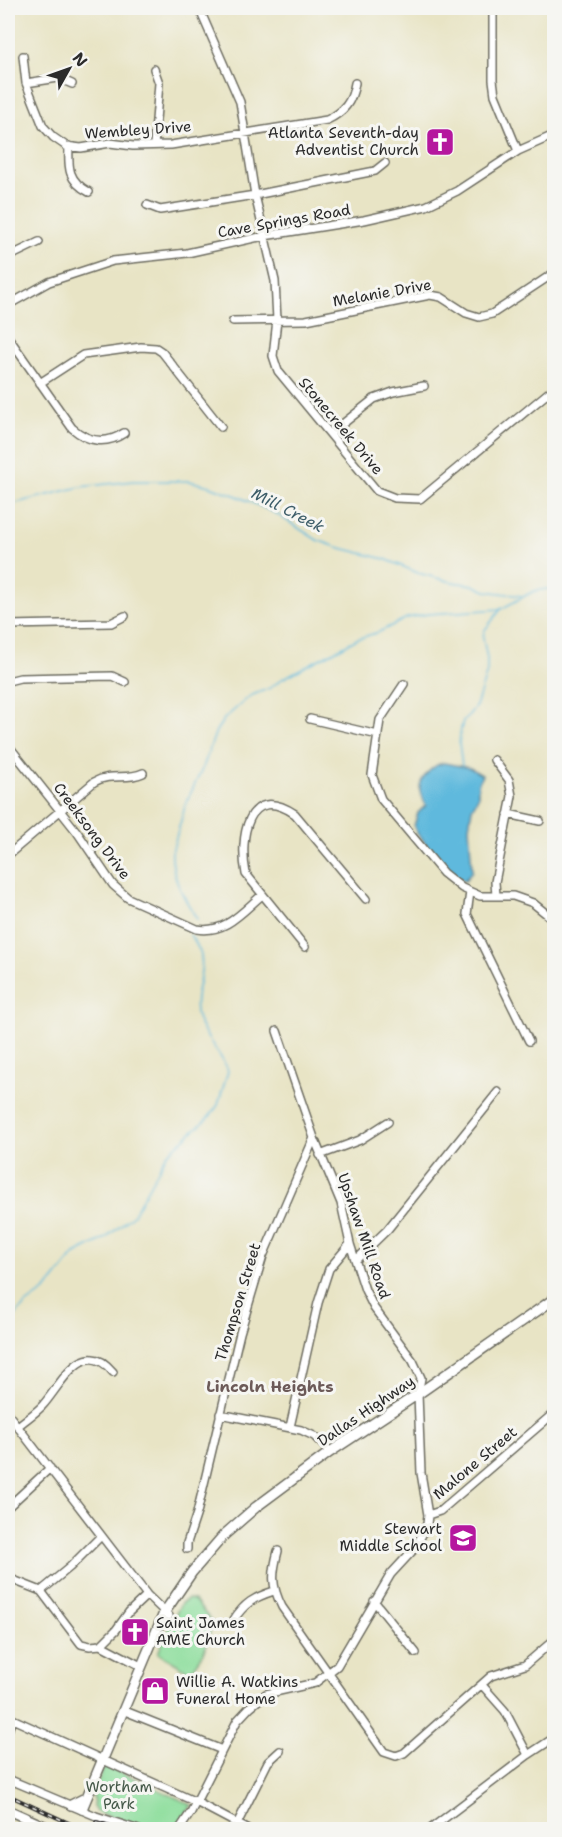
<svg xmlns="http://www.w3.org/2000/svg" width="562" height="1837" viewBox="0 0 562 1837" font-family="'Shantell Sans',sans-serif">
	<style>
		.green { fill: #8ede9d; stroke: #5c8464; stroke-width: 1.5 }
		.water { fill: #5fb9dd; stroke: #457284; stroke-width: 1.5 }
		.lines { fill: none; stroke-linecap: round; stroke-linejoin: round }
		.stream { stroke: #5fb9dd; stroke-width: 1.5 }
		.minor-casing { stroke: #6d6c61; stroke-width: 10 }
		.major-casing { stroke: #6d6c61; stroke-width: 12 }
		.minor { stroke: #fff; stroke-width: 7 }
		.major { stroke: #fff; stroke-width: 9 }
		.rail-casing { stroke: #2b2b2b; stroke-width: 4 }
		.rail { stroke: #f6f6f2; stroke-width: 1.5; stroke-dasharray: 4.5; stroke-linecap: butt }
		.labels { text-anchor: middle; dominant-baseline: central; stroke-width: 6; stroke-linejoin: round; paint-order: stroke }
		.street-label { font-size: 15px; fill: #2b2b2b; stroke: #f6f6f2 }
		.poi-label { font-size: 15px; fill: #2b2b2b; stroke: #f6f6f2; text-anchor: end }
		.park-label { font-size: 15px; fill: #445848; stroke: #f6f6f2 }
		.water-label { font-size: 16px; font-style: italic; fill: #3d5d69; stroke: #f6f6f2 }
		.neighbourhood-label { font-size: 16px; font-weight: bold; fill: #6c5a58; stroke: #f6f6f2 }
	</style>
	<rect width="100%" height="100%" fill="#f6f6f2"/>
	<filter id="ink" filterUnits="userSpaceOnUse"><feTurbulence type="fractalNoise" baseFrequency=".0167" numOctaves="2"/><feDisplacementMap in="SourceGraphic" scale="12" xChannelSelector="R" yChannelSelector="G"/><feConvolveMatrix kernelMatrix="1 2 1 2 8 2 1 2 1" color-interpolation-filters="sRGB"/></filter>
	<filter id="wash" filterUnits="userSpaceOnUse"><feTurbulence type="fractalNoise" baseFrequency=".008" numOctaves="4" result="noise"/><feDisplacementMap in="SourceGraphic" scale="24" xChannelSelector="R" yChannelSelector="G"/><feGaussianBlur stdDeviation="1.35" result="paint"/><feColorMatrix in="noise" values="0 0 0 0 0 0 0 0 0 0 0 0 0 0 0 0 0 1.4 0 .05"/><feComposite in="paint" operator="in"/></filter>
	<g filter="url(#wash)">
		<rect width="100%" height="100%" fill="#e8e4c5"/>
		<path class="green" d="M188,1599L194,1600L213,1623L203,1654L190,1672L158,1653L181,1603Z
			M105,1765L192,1805L175,1829H146L96,1812L93,1806L94,1798L92,1796Z"/>
		<path class="water" d="M444,763L470,768L482,775L478,784V797L472,808L469,827L472,871L465,881L452,875L417,833L414,826L418,813L426,805C424,801 421,796 420,791C418,780 433,764 444,763Z"/>
		<g class="lines">
			<path class="stream" d="M8,505L80,487L133,481H189L210,486L237,496L275,513L317,540L337,547L385,559L418,573L452,582L473,585L486,591L522,596
				M462,766L459,743L461,729L463,722L476,706L487,672V658L483,638L484,631L501,609L534,591L554,588
				M197,919C184,898 171,877 172,852L186,803L204,765L216,731L224,719L250,696L270,688L282,679L357,639L379,632L407,618L428,614L501,609
				M8,1323L26,1304L46,1290L75,1254L106,1238L133,1215L167,1154L210,1116L218,1105L228,1071C221,1052 203,1037 197,1017C191,995 205,977 201,956C200,949 194,941 190,935"/>
		</g>
	</g>
	<g filter="url(#ink)">
		<g class="lines">
			<g class="minor-casing">
				<path id="minor" d="M199,8L240,102L255,195L275,281L277,320L273,356L278,371L377,491L395,498L420,499L554,388
					M493,8V80L495,95L518,151
					M23,56L26,83L43,126L53,137L66,146L81,148L110,143L133,146L171,145L327,120C344,112 352,102 355,83
					M26,83L58,78L72,84
					M154,145L159,83L154,69
					M69,146C68,168 68,181 89,192
					M147,205L160,210L255,195L375,171L385,163
					M8,257L39,242
					M8,305L49,282L113,261L187,253L264,236L364,220L426,206L457,191L518,151L554,135
					M233,321L306,320L430,295L441,297L466,313L479,317L492,314L554,273
					M8,337L72,428C88,442 106,445 124,433
					M40,383L83,355L141,347L156,348L162,352L221,427
					M330,434L374,399L393,392L424,386
					M8,625L111,623L125,616
					M8,681L20,678L112,676L125,682
					M404,684L380,720L372,775L381,799L443,873L462,888L480,896H513L533,903L554,920
					M310,719L378,735
					M8,745L77,832L113,885L128,898L197,929C225,934 242,912 262,895
					M494,760L509,780L512,796L495,882L496,896
					M508,814L540,821
					M8,855L94,782C112,772 126,781 143,773
					M470,892L467,914L529,1041
					M305,947L246,874C239,839 247,782 295,814L366,899
					M320,1155L360,1140L388,1122
					M357,1259L387,1230L498,1092
					M8,1414L147,1595L169,1616
					M220,1414L301,1430L314,1436L330,1452
					M18,1426C26,1419 36,1413 43,1405C61,1385 83,1335 113,1372
					M290,1427L318,1303L329,1269L350,1244
					M8,1507L50,1468
					M428,1515L440,1511L554,1413
					M187,1549V1543L197,1513L240,1333L263,1256L314,1138
					M278,1551C272,1574 271,1585 282,1607L384,1752L396,1756L404,1753L491,1676L525,1665L554,1640
					M8,1578L41,1591L81,1644L90,1646L101,1645L116,1630L129,1612L147,1595
					M41,1591L70,1567L101,1536
					M374,1601L416,1653
					M233,1621C244,1603 255,1597 274,1591
					M101,1645L141,1666
					M482,1685L505,1711L528,1755
					M125,1711L222,1750
					M8,1717L196,1802L249,1830
					M8,1731L12,1719
					M8,1779L96,1816L139,1830
					M237,1824L268,1762L280,1751
					M179,1830L191,1812L237,1721L250,1707L266,1694L315,1683L337,1666L391,1574L416,1547L427,1524L428,1515L421,1473L418,1394L421,1378L413,1361L374,1308L365,1290L350,1244L341,1203L314,1138L277,1031
					M429,1830L528,1755L554,1738"/>
			</g>
			<g class="major-casing">
				<path id="major" d="M71,1805L87,1797
					M82,1809L164,1613L192,1572L224,1535L256,1507L330,1452L418,1394L554,1299
					M8,1810L53,1830"/>
			</g>
			<use href="#minor" class="minor"/>
			<use href="#major" class="major"/>
			<g class="rail-casing">
				<path id="rail" d="M8,1795L84,1830
					M96,1822L125,1830"/>
			</g>
			<use href="#rail" class="rail"/>
		</g>
	</g>
	<defs>
		<g id="church-square" transform="scale(1.5)"><rect x="-9" y="-9" width="18" height="18" rx="4" fill="#b5179e" stroke="#f6f6f2"/><path d="M-1.2-6h2.4v3.5h3.3v2.4h-3.3V6h-2.4V-.1h-3.3v-2.4h3.3Z" fill="#fff"/></g>
		<g id="school-square" transform="scale(1.5)"><rect x="-9" y="-9" width="18" height="18" rx="4" fill="#b5179e" stroke="#f6f6f2"/><path d="M0-5L7-2L0 1L-7-2ZM-4 1L0 2.5L4 1V4Q0 6-4 4Z" fill="#fff"/></g>
		<g id="shop-square" transform="scale(1.5)"><rect x="-9" y="-9" width="18" height="18" rx="4" fill="#b5179e" stroke="#f6f6f2"/><path d="M-5-2.5h2.3a2.7 3.5 0 0 1 5.4 0H5L5.5 6h-11ZM-1.5-2.5h3a1.5 2.3 0 0 0-3 0Z" fill="#fff"/></g>
	</defs>
	<g fill-rule="evenodd">
		<use href="#church-square" x="440" y="142"/>
		<use href="#school-square" x="463" y="1538"/>
		<use href="#church-square" x="135" y="1632"/>
		<use href="#shop-square" x="155" y="1691"/>
	</g>
	<g class="labels">
		<g class="street-label">
			<text transform="translate(138 130) rotate(-4)">Wembley Drive</text>
			<text transform="translate(284 221) rotate(-10)">Cave Springs Road</text>
			<text transform="translate(382 293) rotate(-10)">Melanie Drive</text>
			<text transform="translate(341 426) rotate(50)">Stonecreek Drive</text>
			<text transform="translate(92 831) rotate(53)">Creeksong Drive</text>
			<text transform="translate(364 1236) rotate(71)">Upshaw Mill Road</text>
			<text transform="translate(238 1302) rotate(-73)">Thompson Street</text>
			<text transform="translate(366 1411) rotate(-34)">Dallas Highway</text>
			<text transform="translate(475 1463) rotate(-40)">Malone Street</text>
		</g>
		<g class="poi-label">
			<text x="419" y="133">Atlanta Seventh-day<tspan x="419" dy="17">Adventist Church</tspan></text>
			<text x="442" y="1529">Stewart<tspan x="442" dy="17">Middle School</tspan></text>
			<text x="156" y="1623" text-anchor="start">Saint James<tspan x="156" dy="17">AME Church</tspan></text>
			<text x="176" y="1682" text-anchor="start">Willie A. Watkins<tspan x="176" dy="17">Funeral Home</tspan></text>
		</g>
		<g class="park-label">
			<text x="119" y="1787">Wortham<tspan x="119" dy="17">Park</tspan></text>
		</g>
		<g class="water-label">
			<text transform="translate(288 510) rotate(27)">Mill Creek</text>
		</g>
		<g class="neighbourhood-label">
			<text x="270" y="1386">Lincoln Heights</text>
		</g>
	</g>
	<rect width="562" height="1837" fill="none" stroke="#f6f6f2" stroke-width="30"/>
	<g transform="translate(69 69) rotate(50)" stroke="#f6f6f2" stroke-width="4.5" paint-order="stroke">
	<path d="M0-4.5L10 22L0 15L-10 22Z" fill="#2b2b2b"/>
	<text y="-9" font-size="16" font-weight="bold" text-anchor="middle" fill="#2b2b2b">N</text>
	</g>
</svg>
